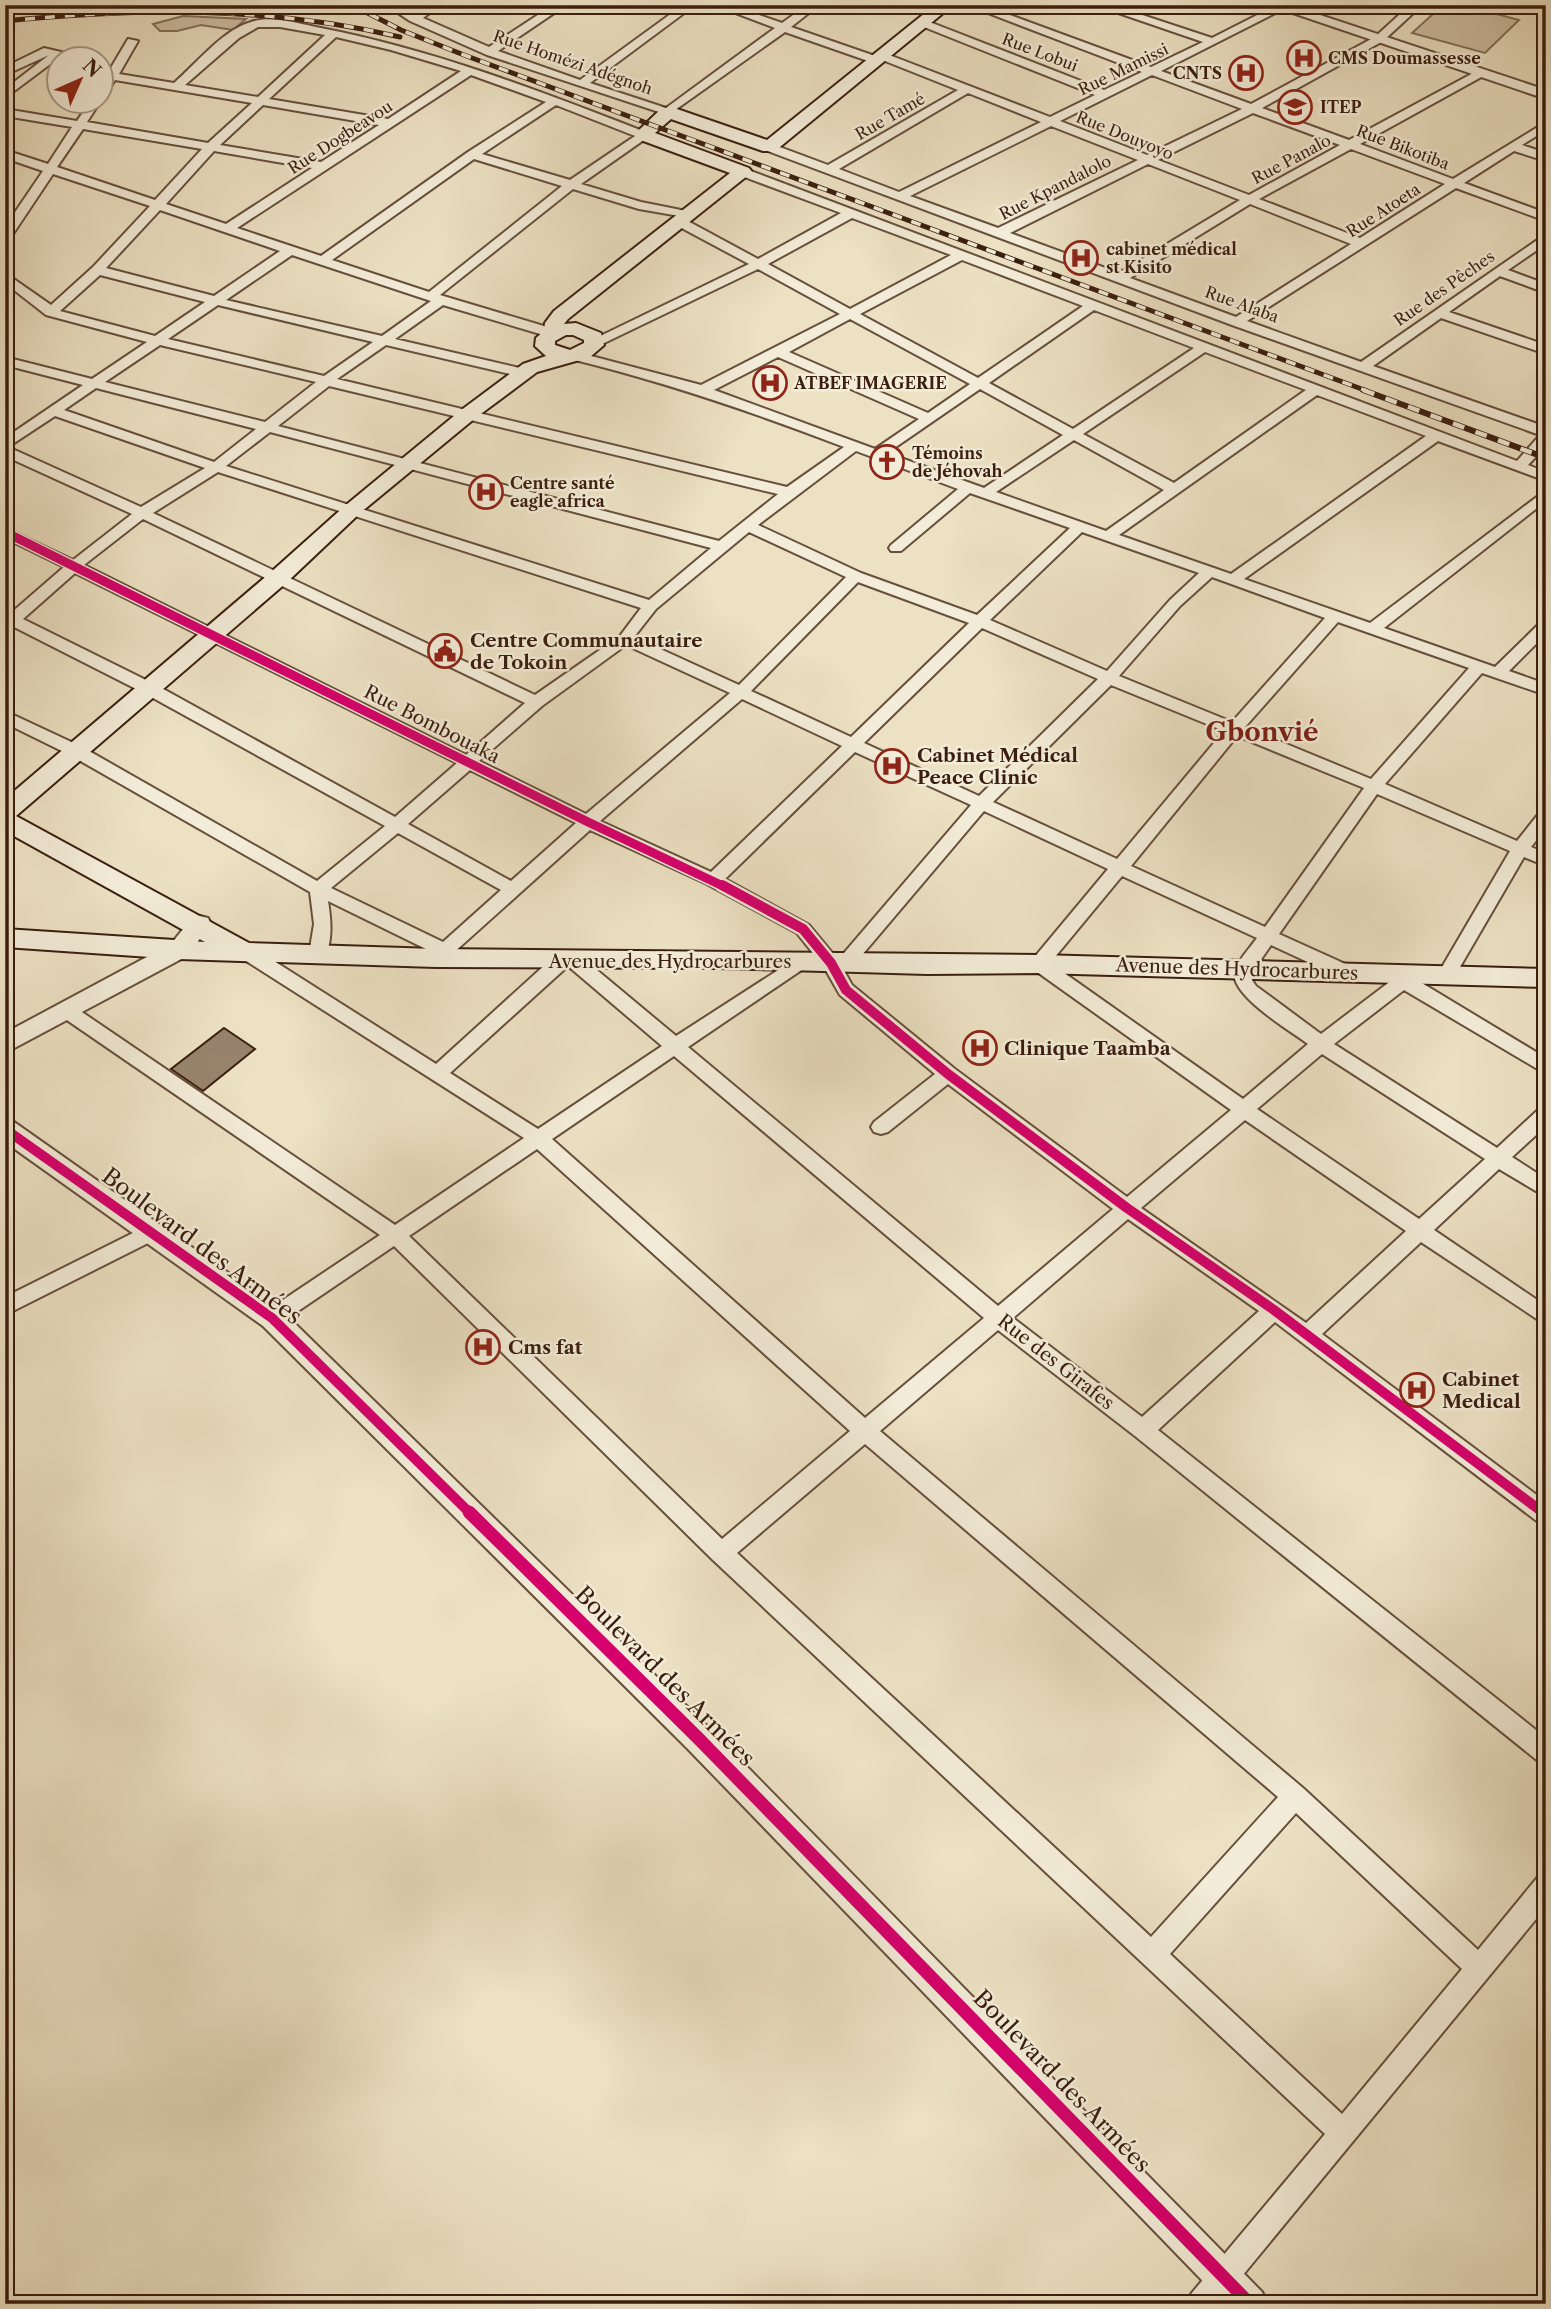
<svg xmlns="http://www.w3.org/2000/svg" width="1551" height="2309" viewBox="0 0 1551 2309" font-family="'Libre Caslon Text',serif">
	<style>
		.green { fill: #cec0a4; stroke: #846f5a; stroke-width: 2 }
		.building { fill: #97836d; stroke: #3a1e0f; stroke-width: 2 }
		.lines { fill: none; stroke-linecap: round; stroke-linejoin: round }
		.minor-casing { stroke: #664f3c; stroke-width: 4 }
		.tertiary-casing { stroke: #664f3c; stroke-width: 4 }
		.secondary-casing { stroke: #3a1e0f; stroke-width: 4 }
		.minor { fill: #f3ecd8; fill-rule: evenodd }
		.tertiary { fill: #f3ecd8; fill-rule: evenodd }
		.secondary { fill: #f3ecd8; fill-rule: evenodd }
		.rail-far1-casing { stroke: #3a1e0f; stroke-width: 5 }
		.rail-casing { stroke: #3a1e0f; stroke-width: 6 }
		.rail-far1 { stroke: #f3ecd8; stroke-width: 3.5; stroke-dasharray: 10; stroke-linecap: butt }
		.rail { stroke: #f3ecd8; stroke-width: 4.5; stroke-dasharray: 12; stroke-linecap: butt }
		.cycleway-far2-casing { stroke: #f3ecd8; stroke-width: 12 }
		.cycleway-far1-casing { stroke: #f3ecd8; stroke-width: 15 }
		.cycleway-casing { stroke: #f3ecd8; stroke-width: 18 }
		.cycleway-far2 { stroke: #d6006c; stroke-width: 9 }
		.cycleway-far1 { stroke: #d6006c; stroke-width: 10 }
		.cycleway { stroke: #d6006c; stroke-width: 13 }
		.labels { text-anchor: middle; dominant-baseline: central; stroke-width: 5; stroke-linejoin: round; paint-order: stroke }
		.far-street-label { font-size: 16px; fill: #3a1e0f; stroke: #f3ecd8 }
		.far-poi-label { font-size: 16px; font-weight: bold; fill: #3a1e0f; stroke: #f3ecd8; text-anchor: start }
		.poi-label { font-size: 19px; font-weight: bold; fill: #3a1e0f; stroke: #f3ecd8; text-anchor: start }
		.street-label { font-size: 19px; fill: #3a1e0f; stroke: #f3ecd8 }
		.near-street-label { font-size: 23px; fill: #3a1e0f; stroke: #f3ecd8 }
		.district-label { font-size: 26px; font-weight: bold; fill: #7a1f14; stroke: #f3ecd8 }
	</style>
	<rect width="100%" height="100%" fill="#ece1c3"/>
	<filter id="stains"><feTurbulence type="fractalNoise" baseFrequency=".00286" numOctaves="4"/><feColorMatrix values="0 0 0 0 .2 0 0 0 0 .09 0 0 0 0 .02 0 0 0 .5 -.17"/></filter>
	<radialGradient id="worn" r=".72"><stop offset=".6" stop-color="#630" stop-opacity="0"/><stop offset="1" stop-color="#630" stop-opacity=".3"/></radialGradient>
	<path class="green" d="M1443,5H1463L1519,20L1485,53L1412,33Z
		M183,16L246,19L233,30L201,25L177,31H160L153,24Z"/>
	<path class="building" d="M224,1028L255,1049L203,1091L171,1069Z"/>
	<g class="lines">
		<g class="minor-casing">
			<path id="minor" d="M386,5H399L415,14L427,5H440L423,18L489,47L553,5H566L498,51L580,80L683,5H695L590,83L666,108L775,28L714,5H730L782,23L807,5H819L791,27L875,56L876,53H884L1050,117L1095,95L919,25V21H927L1104,90L1142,72L967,5H983L1151,67L1203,42L1095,5H1112L1212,38L1277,5H1291L1161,71L1251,104L1375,37L1410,5H1422L1383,41L1262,108L1349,140L1477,71H1485V75L1360,144L1453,179L1546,122V130L1522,145L1546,153V161L1514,151L1464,183L1546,213V221L1456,188L1247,321L1361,362L1546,234V244L1508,270L1546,284V293L1500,276L1449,312L1546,345V354L1441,318L1373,366L1546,427V446L1528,465L1546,472V481L1438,441L1244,579L1370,623L1546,490V501L1384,628L1495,667L1541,622L1546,620V634L1509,671L1546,684V695L1482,673L1385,784L1517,841L1540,812L1546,810V828L1531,847L1546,853V866L1524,857L1453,979H1441L1438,974L1510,851L1377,794L1279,934L1352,967L1355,972L1352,977H1340L1271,945L1253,971L1252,980L1256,986L1321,1034L1392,980L1388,974L1391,969L1397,968L1546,1058V1074L1404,990L1334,1044L1497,1148L1539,1109L1546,1107V1126L1512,1157L1546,1179V1197L1499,1169L1434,1230L1546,1306V1325L1421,1242L1322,1334L1546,1502V1525L1538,1522L1275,1322L1158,1430L1546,1738V1764L1538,1761L1135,1436L998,1330L880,1431L1303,1788L1478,1950L1537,1878L1546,1875V1907L1219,2304H1187L1191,2294L1325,2134L713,1560L394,1246L279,1324L272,1326L265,1324L262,1318L265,1312L380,1235L61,1016L58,1011L61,1006H73L395,1225L524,1138L240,957L237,952L240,947H252L436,1064L556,955L562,954L580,956L676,1036L800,956L806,957L809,962L806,967L688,1047L998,1306L1113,1209L948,1084L888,1132L881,1134L874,1132L871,1127L874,1122L935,1074L840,995L824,967L797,933L707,884L590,830L442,963H430L427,958L432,952L328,901C331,920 333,941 324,959H312L309,954L314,924L310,892L70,755L5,723V711L82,747L317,881L385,826L144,693L14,627L5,631V611L11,613L64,567L5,538V528L73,560L132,514L5,456V438L83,385L5,365V357L92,379L147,342L46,315L5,283V273L51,305L93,267L150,206L53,174L9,240L5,241V227L43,171L5,158V150L48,164L72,127L5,116V109L77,121L90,102H100L87,122L208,143L252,103L115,80L106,94L102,95V83L128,39L138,41L119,74L174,83C196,64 220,33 248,23C271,14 298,24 321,28C434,50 540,91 648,133V137L581,184L641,202L691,212V218L639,209L573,189L440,295L557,330V336H547L443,305L395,339L528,370V376L523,377L386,345L337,379L787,487L844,447C753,412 665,382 571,359L569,356L576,352L701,385L840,314L758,269L600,345H590L588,342L749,264L676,225V219H684L758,259L841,213L739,175V169L743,168L1517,461L1540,435L1232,325L765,150V144L769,143L828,165L958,90L880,59L879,62H871L785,32L668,115L487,55L410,21ZM258,27H280L325,35L258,97L185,85L239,38ZM336,37L391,50L461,71L388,119L269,99ZM471,75L546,102L468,152L321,256L237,228ZM1152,75L1242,109L1147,155L1060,121ZM968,93L1041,122L899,192L839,169ZM263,105L379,125L321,162L220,145ZM556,105L635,136L570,180L482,154ZM1253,113L1340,145L1249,195L1158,160ZM1051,126L1138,160L998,228L910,196ZM83,129L202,149L155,200L57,167ZM1351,149L1445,184L1360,238L1259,199ZM214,151L312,168L226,224L166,204ZM474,159L562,186L429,292L332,260ZM1148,164L1240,200L1119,273L1010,233ZM1250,204L1351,244L1236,317L1130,278ZM160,210L280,251L214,296L106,268ZM852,218L951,255L850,309L768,264ZM292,255L431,301L382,336L226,300ZM962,260L1083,306L978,378L860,314ZM100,275L205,302L155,336L60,311ZM218,305L373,342L324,376L168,339ZM1094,310L1194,348L1073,429L989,383ZM850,319L970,384L928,413L789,352ZM160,345L316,382L265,422L105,382ZM1205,352L1306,390L1174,483L1083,434ZM778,357L919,419L875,449L714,390ZM329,386L778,494L719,541L278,426ZM96,388L256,429L214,462L64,410ZM980,389L1063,435L984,488L887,453ZM1317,395L1426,436L1231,574L1119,535ZM55,416L205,468L141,507L8,447ZM270,432L711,548L649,600L226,466ZM1074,440L1164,490L1106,531L996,492ZM856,451L958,489L891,545L889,548L891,551H901L970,493L1070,528L977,615L861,573L758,525ZM218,472L641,608L620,636L535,695L153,513ZM143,519L525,703L466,755L84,565ZM749,532L846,577L739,685L634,637L656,609ZM1082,532L1199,573L1170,600L1107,671L990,620ZM75,573L457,763L395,817L156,685L23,619ZM1212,577L1325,618L1232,722L1119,676L1180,606ZM858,582L969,623L851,737L751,691ZM1338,622L1469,668L1371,779L1245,727ZM982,628L1098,679L979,796L864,743ZM626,645L730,693L586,814L479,761L542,706ZM1111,685L1224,731L1117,859L993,802ZM742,699L842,746L711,872L600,821ZM1237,736L1364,788L1265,927L1131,866ZM855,752L971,805L838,960L809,925L725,879ZM470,770L576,823L511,881L408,824ZM984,811L1108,869L1033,959L1030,964L1033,969L1231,1110L1127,1197L955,1069L852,985L843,969L851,968ZM398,833L501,890L443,942L331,888ZM1122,876L1257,938C1250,948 1239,959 1235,970C1227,994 1291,1031 1308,1044L1243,1099L1050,963ZM568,966L662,1046L538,1129L450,1073ZM1322,1054L1485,1159L1419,1219L1257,1109ZM674,1056L984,1318L865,1418L552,1139ZM1245,1120L1406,1231L1306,1323L1141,1208ZM537,1149L850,1431L722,1539L409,1236ZM1128,1219L1259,1311L1142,1417L1013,1318ZM865,1444L1278,1797L1151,1937L737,1553ZM1296,1813L1462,1969L1342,2114L1170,1954Z
				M44,48L65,53L5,98V89L49,55L5,75V67Z
				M153,1223L160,1225L163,1231L160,1237L5,1315V1297Z"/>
		</g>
		<g class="tertiary-casing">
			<path id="tertiary" d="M1269,5H1290L1546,90V99Z
				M200,916L208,918L211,924L187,956L5,1053V1033L171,944L192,918Z
				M5,1120L14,1122L281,1310L709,1728L1262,2292L1268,2304H1225L687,1748L263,1326L5,1142Z"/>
		</g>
		<g class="secondary-casing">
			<path id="secondary" d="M935,5H953L775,151H763L671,119L655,133L749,168L752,172L568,319L564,324L576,323L601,333L604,345L590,357L537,372L474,419L360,513L286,583L16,816L249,943L436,949L1039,955L1546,969V987L1039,973L927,974L717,968L436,967L179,959L5,947V929L205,942L5,831V799L270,573L346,505L460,411L523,364L546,356L535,346L536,338L544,331L545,323L554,311L730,173L638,139L635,135L638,131L662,108H674L767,140ZM566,335H573L584,340V343L570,350L555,345V341Z"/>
		</g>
		<use href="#minor" class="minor"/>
		<use href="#tertiary" class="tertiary"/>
		<use href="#secondary" class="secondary"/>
		<g class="rail-far1-casing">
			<path id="rail-far1" d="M352,5L401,30L464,55L1367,391
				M5,21C141,8 266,6 400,37"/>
		</g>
		<g class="rail-casing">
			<path id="rail" d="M1363,390L1546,458"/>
		</g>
		<use href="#rail-far1" class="rail-far1"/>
		<use href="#rail" class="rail"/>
		<g class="cycleway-far2-casing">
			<path id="cycleway-far2" d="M5,532L588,822L725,887"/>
		</g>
		<g class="cycleway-far1-casing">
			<path id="cycleway-far1" d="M722,885L803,929L831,963L846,990L948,1074L1127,1208L1274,1310L1545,1514
				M5,1129L272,1318L471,1514"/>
		</g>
		<g class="cycleway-casing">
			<path id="cycleway" d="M469,1512L698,1738L1250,2304
				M1543,1512L1546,1515"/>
		</g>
		<use href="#cycleway-far2" class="cycleway-far2"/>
		<use href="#cycleway-far1" class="cycleway-far1"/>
		<use href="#cycleway" class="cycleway"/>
	</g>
	<defs>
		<g id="hospital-ring" transform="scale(1.75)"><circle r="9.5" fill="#f3ecd8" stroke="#8f2418" stroke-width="1.5"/><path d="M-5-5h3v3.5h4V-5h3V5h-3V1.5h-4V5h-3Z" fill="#8f2418"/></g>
		<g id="university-ring" transform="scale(1.75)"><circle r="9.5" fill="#f3ecd8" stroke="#8f2418" stroke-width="1.5"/><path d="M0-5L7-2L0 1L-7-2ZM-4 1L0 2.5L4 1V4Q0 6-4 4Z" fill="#8f2418"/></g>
		<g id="church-ring" transform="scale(1.75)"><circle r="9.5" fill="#f3ecd8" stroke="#8f2418" stroke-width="1.5"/><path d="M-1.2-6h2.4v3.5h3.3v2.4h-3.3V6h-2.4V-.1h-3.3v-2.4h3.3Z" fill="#8f2418"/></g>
		<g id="civic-ring" transform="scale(1.75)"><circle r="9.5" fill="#f3ecd8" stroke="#8f2418" stroke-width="1.5"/><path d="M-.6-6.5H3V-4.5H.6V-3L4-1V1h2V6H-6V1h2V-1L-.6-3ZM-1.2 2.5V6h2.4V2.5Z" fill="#8f2418"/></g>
	</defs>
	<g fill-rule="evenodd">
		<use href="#hospital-ring" x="1304" y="58"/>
		<use href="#hospital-ring" x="1246" y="73"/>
		<use href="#university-ring" x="1295" y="107"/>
		<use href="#hospital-ring" x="1081" y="258"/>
		<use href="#hospital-ring" x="770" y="383"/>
		<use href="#church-ring" x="887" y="462"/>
		<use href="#hospital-ring" x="486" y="492"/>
		<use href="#civic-ring" x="445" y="651"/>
		<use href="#hospital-ring" x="892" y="766"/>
		<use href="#hospital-ring" x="980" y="1048"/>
		<use href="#hospital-ring" x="483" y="1347"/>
		<use href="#hospital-ring" x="1417" y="1390"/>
	</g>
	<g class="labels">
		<g class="far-street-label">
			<text transform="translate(1040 52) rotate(21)">Rue Lobui</text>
			<text transform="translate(573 62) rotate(19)">Rue Homézi Adégnoh</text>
			<text transform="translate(1123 69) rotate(-26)">Rue Mamissi</text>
			<text transform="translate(890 116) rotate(-30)">Rue Tamé</text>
			<text transform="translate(1125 135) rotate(22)">Rue Douyoyo</text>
			<text transform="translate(340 137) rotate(-33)">Rue Dogbeavou</text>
			<text transform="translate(1403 147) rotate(21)">Rue Bikotiba</text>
			<text transform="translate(1291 159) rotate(-28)">Rue Panalo</text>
			<text transform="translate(1055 187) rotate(-27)">Rue Kpandalolo</text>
			<text transform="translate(1383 210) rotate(-33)">Rue Atoeta</text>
			<text transform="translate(1444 288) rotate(-35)">Rue des Pêches</text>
			<text transform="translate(1242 304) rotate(20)">Rue Alaba</text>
		</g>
		<g class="far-poi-label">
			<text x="1328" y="58">CMS Doumassesse</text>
			<text x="1222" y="73" text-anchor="end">CNTS</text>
			<text x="1320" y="107">ITEP</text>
			<text x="1106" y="249">cabinet médical<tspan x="1106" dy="18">st Kisito</tspan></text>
			<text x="794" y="383">ATBEF IMAGERIE</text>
			<text x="912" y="453">Témoins<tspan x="912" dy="18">de Jéhovah</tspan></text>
			<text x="510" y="483">Centre santé<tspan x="510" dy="18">eagle africa</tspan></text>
		</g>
		<g class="poi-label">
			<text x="470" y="640">Centre Communautaire<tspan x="470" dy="22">de Tokoin</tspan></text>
			<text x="917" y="755">Cabinet Médical<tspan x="917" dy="22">Peace Clinic</tspan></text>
			<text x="1004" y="1048">Clinique Taamba</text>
			<text x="508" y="1347">Cms fat</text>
			<text x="1442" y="1379">Cabinet<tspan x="1442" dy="22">Medical</tspan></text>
		</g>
		<g class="street-label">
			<text transform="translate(432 724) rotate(27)">Rue Bombouaka</text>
			<text x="670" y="961">Avenue des Hydrocarbures</text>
			<text transform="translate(1237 969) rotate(2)">Avenue des Hydrocarbures</text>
			<text transform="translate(1056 1362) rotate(38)">Rue des Girafes</text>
		</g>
		<g class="near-street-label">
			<text transform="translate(202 1246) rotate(37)">Boulevard des Armées</text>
			<text transform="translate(665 1676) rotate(45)">Boulevard des Armées</text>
			<text transform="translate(1062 2081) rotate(46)">Boulevard des Armées</text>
		</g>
		<g class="district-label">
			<text x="1262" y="732">Gbonvié</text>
		</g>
	</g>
	<rect width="1551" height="2309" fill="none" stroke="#ece1c3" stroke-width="28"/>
	<rect x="7" y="7" width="1537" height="2295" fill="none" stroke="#3a1e0f" stroke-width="3.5"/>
	<rect x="14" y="14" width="1523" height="2281" fill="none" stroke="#3a1e0f" stroke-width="2"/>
	<g transform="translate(80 80) rotate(45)"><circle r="33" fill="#f3ecd8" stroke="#a99a88" stroke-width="2"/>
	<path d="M0-5L12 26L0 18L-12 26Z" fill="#8f2418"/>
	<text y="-10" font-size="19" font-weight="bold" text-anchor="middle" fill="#3a1e0f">N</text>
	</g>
	<rect width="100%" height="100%" filter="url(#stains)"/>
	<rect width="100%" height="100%" fill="url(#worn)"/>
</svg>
